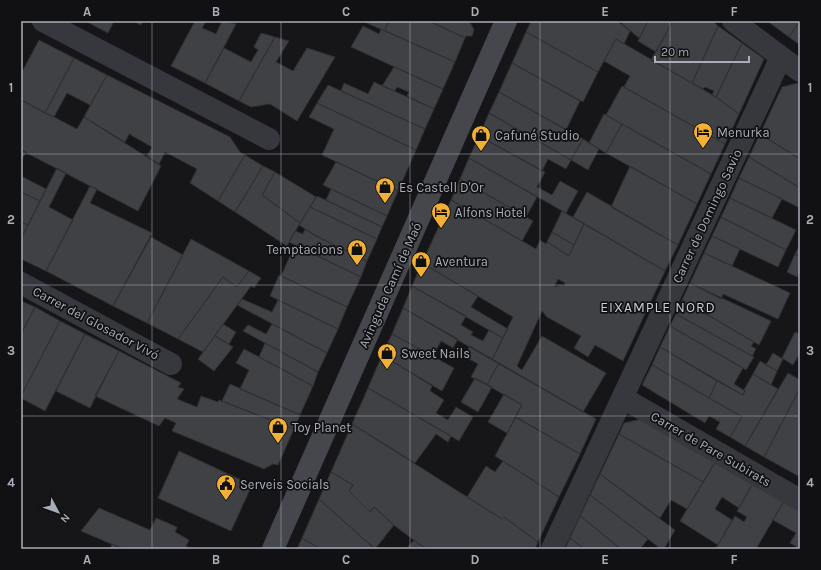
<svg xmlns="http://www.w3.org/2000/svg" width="821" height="570" viewBox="0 0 821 570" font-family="Karla,sans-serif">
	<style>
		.building { fill: #404145; stroke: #303034; fill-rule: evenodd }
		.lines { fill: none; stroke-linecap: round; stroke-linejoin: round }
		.street { stroke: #37383d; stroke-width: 22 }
		.secondary { stroke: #45474d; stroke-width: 22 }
		.grid { fill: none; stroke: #a8adb8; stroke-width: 1; stroke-opacity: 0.55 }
		.labels { text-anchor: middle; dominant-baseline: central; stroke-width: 3.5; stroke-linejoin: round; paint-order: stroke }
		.poi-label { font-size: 13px; fill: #a8adb8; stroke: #111113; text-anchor: start }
		.street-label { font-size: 13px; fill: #a8adb8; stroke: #111113 }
		.neighbourhood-label { font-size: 14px; letter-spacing: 1px; fill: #c9ccd4; stroke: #111113 }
		.neatline { fill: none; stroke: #a8adb8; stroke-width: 1.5 }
		.grid-label { font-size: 13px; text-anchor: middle; font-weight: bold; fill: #a8adb8 }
	</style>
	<rect width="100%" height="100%" fill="#161618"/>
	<path class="building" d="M85,21H114L108,33Z
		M133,21H143L141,25Z
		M195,21H206L202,28L216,34L222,21L236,24L205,83L171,66Z
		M362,21H388L385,31Z
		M388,21H429L465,38L455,62L385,31Z
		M429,21H467L471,24L474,30L472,36H466L465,38Z
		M531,21H617L630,31L624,44L616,39L598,72L526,32Z
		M623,21H648L639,38L622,24Z
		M648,21H673L656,52L638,41Z
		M673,21H713L718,26L692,83L651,60Z
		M767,21H800L789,37Z
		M800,21V45L789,37Z
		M363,26L379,34L381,29L455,62L443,89L351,47Z
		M718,26L742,43L716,97L712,95L714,91L705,87L703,89L692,83Z
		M526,32L598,72L583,102L512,63Z
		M261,33L275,37L239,101L205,83L224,48L251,62L258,50L254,47Z
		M275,37L289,41L276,62L293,71L307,48L335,57L297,121L270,104L251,107L239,101Z
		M616,39L716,97L739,114L725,144L624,87L630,76L604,61Z
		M39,40L74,58L45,113L21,100V74Z
		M742,43L764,59L739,114L716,97Z
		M74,58L107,75L90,105L67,93L54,117L45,113Z
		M512,63L580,101L566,130L499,92Z
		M394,67L443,89L434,109L407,96L409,92L397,87L395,91L382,86Z
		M107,75L230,137L240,152L245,155L218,201L190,183L197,169L165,152L159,164L147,156L152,147L129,134L125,142L84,117Z
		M374,82L434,109L425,129L341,91L344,83L368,94Z
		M798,83L800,84V159L760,134L782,87Z
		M328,85L425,129L416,150L317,103Z
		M622,86L725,144L711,174L606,115Z
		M499,92L583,139L571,160L489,113Z
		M21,100L77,129L84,117L161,166L138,211L21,150Z
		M317,103L416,150L398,191L322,155L334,129L309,117Z
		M489,113L571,160L566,169L548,159L542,171L479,136Z
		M604,114L622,124L606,153L589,143Z
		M622,124L711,174L697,204L606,153Z
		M760,134L800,159V188L749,157Z
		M479,136L545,172L537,187L552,195L560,181L578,191L566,213L469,158Z
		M583,139L599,149L588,170L571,160Z
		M21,150L26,152L21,161Z
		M245,155L263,166L235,212L218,201Z
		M749,157L800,188V208L739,178Z
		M469,158L537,197L526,217L460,179Z
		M336,162L398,191L387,216L323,185Z
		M263,166L275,172L262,195L300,223L287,246L235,212Z
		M630,166L697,204L678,245L611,207Z
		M57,168L66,173L49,207L73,220L46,271L21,259V239Z
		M275,172L316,197L300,223L262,195Z
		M21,176L46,189L40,201L21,192Z
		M739,178L782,199L772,218L730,198Z
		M460,179L533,221L522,241L451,200Z
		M90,186L97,189L90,203L152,233L113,306L46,271Z
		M331,189L387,216L382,227L326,200Z
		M21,192L40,201L28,225L21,222Z
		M587,192L678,245L665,271L573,217Z
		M317,196L382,227L377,239L310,207Z
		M730,198L796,230L786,250L721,217Z
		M451,200L536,249L540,240L546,244L547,242L569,256L584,224L665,271L623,361L595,345L588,357L574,348L581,336L547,317L542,311L517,366L522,370L542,336L606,373L583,412L492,360L513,317L422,263ZM558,279L565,283L564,286L561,285L554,287Z
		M310,207L377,239L367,261L314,235L299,225Z
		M562,211L584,224L574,245L552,232Z
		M721,217L786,250L778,267L712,236Z
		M21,222L28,225L21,239Z
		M305,229L322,239L367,261L361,277L289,242L295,231L303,234Z
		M552,232L574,245L569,256L547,242Z
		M712,236L740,249L732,266L704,253Z
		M151,237L183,255L147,323L113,306Z
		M191,239L249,271L237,287L223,277L178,339L147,323Z
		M295,245L361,277L347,307L281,276Z
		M800,245V256L795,254Z
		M704,253L790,293L778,319L723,294L721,299L690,283Z
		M795,254L800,256V272L797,277L787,272Z
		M422,263L478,296L471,307L508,329L503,338L412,286Z
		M249,271L261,278L254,288L251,286L203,352L178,339L223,277L237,287Z
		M279,275L347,307L338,329L270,296Z
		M690,283L771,321L759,345L682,300Z
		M412,286L466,316L461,325L473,332L471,335L483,341L489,330L503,338L492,360L403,308Z
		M242,299L272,312L278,300L338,329L327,353L237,305Z
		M682,300L754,342L751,346L756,349L752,356L676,314Z
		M21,301L35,307L21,334Z
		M35,307L60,321L21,396V334Z
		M403,308L458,339L453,348L441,341L433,356L392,334Z
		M676,314L752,356L754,357L746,370L670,326Z
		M60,321L85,334L45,411L21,398V396Z
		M223,324L236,332L229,344L215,336Z
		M272,324L327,353L318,372L243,331L248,325L266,334Z
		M670,326L743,368L734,384L745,391L743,395L660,347Z
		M795,332L800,334V353L793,365L782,358Z
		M85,334L119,351L90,408L56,391Z
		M392,334L454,368L442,391L382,355Z
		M215,336L233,347L214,371L198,359Z
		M265,343L318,372L313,386L259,357Z
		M470,346L499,363L487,385L471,377L478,364L464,356Z
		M660,347L717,381L709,398L652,365Z
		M244,349L313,386L300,415L240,389L249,370L236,363Z
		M119,351L181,383L178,387L184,389L177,399L197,407L201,396L218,402L219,400L294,429L278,465L273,464L264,469L172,431L176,423L165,418L159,426L95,396Z
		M773,353L783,359L777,371L766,365Z
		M382,355L432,386L430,391L444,400L436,413L448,420L456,407L473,417L459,441L368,388Z
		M760,361L777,371L771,385L753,374Z
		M499,363L596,419L580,454L515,417L522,405L487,385Z
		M652,365L742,417L730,437L716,429L720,422L709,416L705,423L642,385Z
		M788,373L800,380V388L764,457L745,446Z
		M753,374L778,389L745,446L730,437L742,417L709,398L717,381L743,395L745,391L744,390Z
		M475,378L492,387L478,412L461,402Z
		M230,384L300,415L294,429L222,401Z
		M368,388L451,436L448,442L436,434L415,463L352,424Z
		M798,392L800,393V477L764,457Z
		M504,394L522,405L507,433L488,422Z
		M516,417L580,454L559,497L495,456Z
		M642,419L716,461L703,482L619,434L624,423Z
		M352,424L502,519L504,517L538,542L535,549H426L395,526L374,507L370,512L349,491L353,485L331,472Z
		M619,434L703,482L687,509L671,500L660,518L600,474Z
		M179,451L252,485L231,531L158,498Z
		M503,461L559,497L538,542L504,517L502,519L467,497L486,466L495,472Z
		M716,461L753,483L739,508L722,497L715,509L732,520L718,545L680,521Z
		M331,472L353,485L349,491L370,512L374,507L394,525L375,549L319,499Z
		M600,474L675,530L664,549H661L590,495Z
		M753,483L784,501L756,549H717L716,548L735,516L744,522L747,517L737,511Z
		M590,495L648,539L640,549H621L580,516Z
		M319,499L357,533L375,549H320L302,538Z
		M784,501L800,510V549L790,543L796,533L773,520Z
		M99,508L150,530L156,518L177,527L175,532L189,540L186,546L192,549H123L81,531Z
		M580,516L594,527L621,549H584L570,538Z
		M302,538L320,549H297Z
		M570,538L584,549H565Z
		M414,540L423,547L426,549H406Z
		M112,544L119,547L123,549H110Z"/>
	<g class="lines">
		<path class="street" d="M43,21L269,139
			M733,21L800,71
			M21,283L171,364
			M623,398L800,500
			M552,549L781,57"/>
		<path class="secondary" d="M273,549L506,21"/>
	</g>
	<path class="grid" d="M152,21V549M281,21V549M410,21V549M540,21V549M670,21V549M21,154H800M21,285H800M21,416H800"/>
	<defs>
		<g id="hotel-pin" transform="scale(1)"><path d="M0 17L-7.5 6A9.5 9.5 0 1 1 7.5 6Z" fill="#f2b134" stroke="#111113"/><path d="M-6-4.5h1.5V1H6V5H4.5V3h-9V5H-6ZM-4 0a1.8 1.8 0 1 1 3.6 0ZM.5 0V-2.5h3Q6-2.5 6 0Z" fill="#111"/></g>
		<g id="shop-pin" transform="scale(1)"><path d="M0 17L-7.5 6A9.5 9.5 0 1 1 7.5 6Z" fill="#f2b134" stroke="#111113"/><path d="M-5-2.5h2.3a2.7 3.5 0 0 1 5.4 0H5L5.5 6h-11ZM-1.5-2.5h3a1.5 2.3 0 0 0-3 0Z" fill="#111"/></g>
		<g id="civic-pin" transform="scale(1)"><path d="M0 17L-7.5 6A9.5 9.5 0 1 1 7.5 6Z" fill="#f2b134" stroke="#111113"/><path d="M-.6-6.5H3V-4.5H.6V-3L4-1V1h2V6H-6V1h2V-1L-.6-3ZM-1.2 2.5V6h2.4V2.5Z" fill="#111"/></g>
	</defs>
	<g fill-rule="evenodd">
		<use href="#hotel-pin" x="703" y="132"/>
		<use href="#shop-pin" x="481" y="135"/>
		<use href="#shop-pin" x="385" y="187"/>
		<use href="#hotel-pin" x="441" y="212"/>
		<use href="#shop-pin" x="357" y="249"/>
		<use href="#shop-pin" x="421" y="261"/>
		<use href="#shop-pin" x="387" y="353"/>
		<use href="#shop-pin" x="278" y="427"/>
		<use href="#civic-pin" x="226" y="484"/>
	</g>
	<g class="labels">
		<g class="poi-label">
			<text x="717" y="132">Menurka</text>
			<text x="495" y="135">Cafuné Studio</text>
			<text x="399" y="187">Es Castell D'Or</text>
			<text x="455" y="212">Alfons Hotel</text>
			<text x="343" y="249" text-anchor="end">Temptacions</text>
			<text x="435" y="261">Aventura</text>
			<text x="401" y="353">Sweet Nails</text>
			<text x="292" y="427">Toy Planet</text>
			<text x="240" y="484">Serveis Socials</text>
		</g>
		<g class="street-label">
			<text transform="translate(707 216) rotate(-65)">Carrer de Domingo Savio</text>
			<text transform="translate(390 285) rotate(-66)">Avinguda Camí de Maó</text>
			<text transform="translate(96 323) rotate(28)">Carrer del Glosador Vivó</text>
			<text transform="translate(711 449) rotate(30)">Carrer de Pare Subirats</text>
		</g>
		<g class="neighbourhood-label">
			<text x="658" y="307">EIXAMPLE NORD</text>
		</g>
	</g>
	<rect width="821" height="570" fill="none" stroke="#111113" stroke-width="44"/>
	<g transform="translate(58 512) rotate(131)" stroke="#111113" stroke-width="3" paint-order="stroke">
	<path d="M0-3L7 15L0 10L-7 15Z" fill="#a8adb8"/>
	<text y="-6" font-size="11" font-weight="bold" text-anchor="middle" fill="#a8adb8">N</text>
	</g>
	<path d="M655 56v6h94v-6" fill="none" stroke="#a8adb8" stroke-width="2"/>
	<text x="661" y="56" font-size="12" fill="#a8adb8" stroke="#111113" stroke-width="3" paint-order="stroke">20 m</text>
	<rect x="22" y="22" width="777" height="526" class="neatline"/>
	<g class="grid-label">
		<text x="87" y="16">A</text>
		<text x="216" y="16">B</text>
		<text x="346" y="16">C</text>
		<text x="475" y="16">D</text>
		<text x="605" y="16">E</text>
		<text x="734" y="16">F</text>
		<text x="11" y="92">1</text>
		<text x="810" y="92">1</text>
		<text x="11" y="224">2</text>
		<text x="810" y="224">2</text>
		<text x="11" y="355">3</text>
		<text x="810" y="355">3</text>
		<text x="11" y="487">4</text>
		<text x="810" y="487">4</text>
		<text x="87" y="564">A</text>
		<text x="216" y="564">B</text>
		<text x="346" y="564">C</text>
		<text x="475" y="564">D</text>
		<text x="605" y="564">E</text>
		<text x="734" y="564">F</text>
	</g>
</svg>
